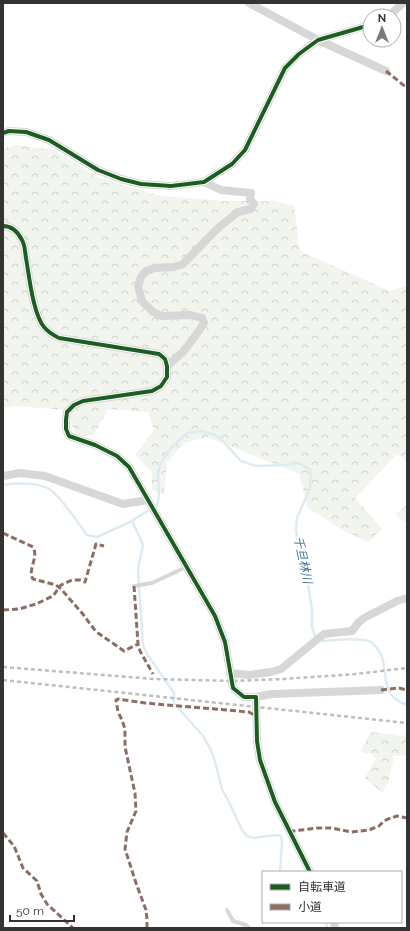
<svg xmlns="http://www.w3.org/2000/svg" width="410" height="931" viewBox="0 0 410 931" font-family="Raleway,'Noto Sans JP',sans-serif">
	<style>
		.forest { fill: url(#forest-crowns) }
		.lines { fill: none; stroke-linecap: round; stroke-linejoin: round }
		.stream { stroke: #ddebf3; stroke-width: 2.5 }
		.lane { stroke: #d7d7d7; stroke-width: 4 }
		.street { stroke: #d7d7d7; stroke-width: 8 }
		.rail { stroke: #bebebe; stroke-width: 2.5; stroke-dasharray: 4 3; stroke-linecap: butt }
		.quiet { stroke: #8d6e63; stroke-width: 3; stroke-dasharray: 6 3; stroke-linecap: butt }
		.cycleway-casing { stroke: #fff; stroke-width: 6 }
		.cycleway { stroke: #1b5e20; stroke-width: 4 }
		.labels { text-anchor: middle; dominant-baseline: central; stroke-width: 4; stroke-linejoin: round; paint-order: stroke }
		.water-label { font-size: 12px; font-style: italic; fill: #3f7597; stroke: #fff }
	</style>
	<defs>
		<pattern id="forest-crowns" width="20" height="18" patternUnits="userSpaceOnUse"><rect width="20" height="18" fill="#f1f5ed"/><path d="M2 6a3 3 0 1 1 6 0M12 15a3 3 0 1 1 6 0" fill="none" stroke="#cfd2cc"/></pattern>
	</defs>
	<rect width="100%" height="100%" fill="#fff"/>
	<path class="forest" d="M16,145L54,150L99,178L161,196L225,201H273L294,206L300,251L390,291L407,286V462L397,454L355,498L382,529L368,542L344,531L308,508L299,474L208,437L184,443L167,462L164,495L152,490V472L135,455L154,430L148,412L108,409L94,435L77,436L65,410L16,406L3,408V149Z
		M407,505V524L395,514Z
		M371,732L407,736V755L394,756L388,783L382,793L365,778L376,759L371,753H364L361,750Z"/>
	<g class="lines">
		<path class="stream" d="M3,485C16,483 37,482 49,489C61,496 78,523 87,535L97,537L130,522L157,505L159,496L158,473L161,462L171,448L187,433L201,431L215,435L221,439L241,461L256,466L285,465L293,463L301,464L310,470L311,477L310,488L297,518L296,529L299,553L308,584L312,610V627L315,636L317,637
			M132,521L141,540L143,546L139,563L138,572L143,645L147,654L174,693V703L203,736L210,748L214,758L222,789L229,802L242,830L247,836L254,838L275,835L281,836L282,843L280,872
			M321,639L324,641C336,640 361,637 371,642C372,643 374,645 375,646C393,663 374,694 407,705
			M326,922L327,928"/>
		<path class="lane" d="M134,586L152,583L186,567
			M227,910L233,921L246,925L249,928"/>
		<path class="street" d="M249,3L318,40L386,71
			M389,16L403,3
			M3,133L9,131L26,132L49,140L98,170L121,179L141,184L171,186L204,182L232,164L245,150L285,68L299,54L318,40L370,25
			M3,226C12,226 18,232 22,240C25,245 25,252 26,258C29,275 33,314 44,327C48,332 53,335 59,338L159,354L165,359L167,366V377L161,386L152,391L83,401L74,405L67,412L66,420V429L69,436L95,445L117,456L129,467L215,616L225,642L233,688L244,697H256L257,741L260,760L275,802L310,872
			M167,366L184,351L198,332L204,323L202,318L191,315L161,316L153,312L142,301L138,286L141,277L146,271L155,268L174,267L183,264L218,228L238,212L251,209L254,204L250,199L251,193L221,190L204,182
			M3,476L20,473L45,476L123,504L148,500
			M230,673L249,675L271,672L281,669L324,634L352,631L358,623L364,618L397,601L407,598
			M256,697L272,694L381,690
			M334,922L335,928"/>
		<path class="rail" d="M3,667L154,679L231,681L284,679L355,674L407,668
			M3,680L407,723"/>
		<path class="quiet" d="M386,71L407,88
			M3,533L33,547C39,558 27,570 33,579L56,585L61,589L82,613L94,629L98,633L124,651L138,644
			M134,586L138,644L140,651L153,674
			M3,610L19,609L36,604L53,596L61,585L72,580H80L85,582L96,544L104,546
			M381,690L399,688L407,690
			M3,833L14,846L23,868L37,881L41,894L47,904L73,928
			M290,833L293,831L318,828H332L351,832L369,830L379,826L384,821L388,819L397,816L407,818
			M147,928V919L146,910L136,883L125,849L127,832L136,811L135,793L125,747V729L122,720L118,712L116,700L118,699L145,703L249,712L257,717"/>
		<g class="cycleway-casing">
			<path id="cycleway" d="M3,133L9,131L26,132L49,140L98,170L121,179L141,184L171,186L204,182L232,164L245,150L285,68L299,54L318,40L370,25
				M3,226C12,226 18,232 22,240C25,245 25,252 26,258C29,275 33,314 44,327C48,332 53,335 59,338L159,354L165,359L167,366V377L161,386L152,391L83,401L74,405L67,412L66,420V429L69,436L95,445L117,456L129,467L215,616L225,642L233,688L244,697H256L257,741L260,760L275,802L310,872"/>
		</g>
		<use href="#cycleway" class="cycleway"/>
	</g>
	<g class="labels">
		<g class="water-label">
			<text transform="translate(303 560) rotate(78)">千旦林川</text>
		</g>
	</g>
	<rect width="410" height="931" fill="none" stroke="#333333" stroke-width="8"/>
	<rect x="262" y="871" width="140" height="52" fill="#ffffff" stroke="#adadad"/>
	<rect x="270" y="884" width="20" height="6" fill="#1b5e20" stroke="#adadad"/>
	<text x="298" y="891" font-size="12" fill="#333333">自転車道</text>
	<rect x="270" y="904" width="20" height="6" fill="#8d6e63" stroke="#adadad"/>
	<text x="298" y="911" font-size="12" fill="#333333">小道</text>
	<g transform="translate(382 28)"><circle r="19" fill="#ffffff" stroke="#adadad"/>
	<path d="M0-3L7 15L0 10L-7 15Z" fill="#7a7a7a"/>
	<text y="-6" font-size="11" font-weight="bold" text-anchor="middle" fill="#333333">N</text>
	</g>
	<path d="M10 915v6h64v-6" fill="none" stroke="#333333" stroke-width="2"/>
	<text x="16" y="915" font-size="12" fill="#333333" stroke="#ffffff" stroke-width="3" paint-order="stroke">50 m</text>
</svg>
